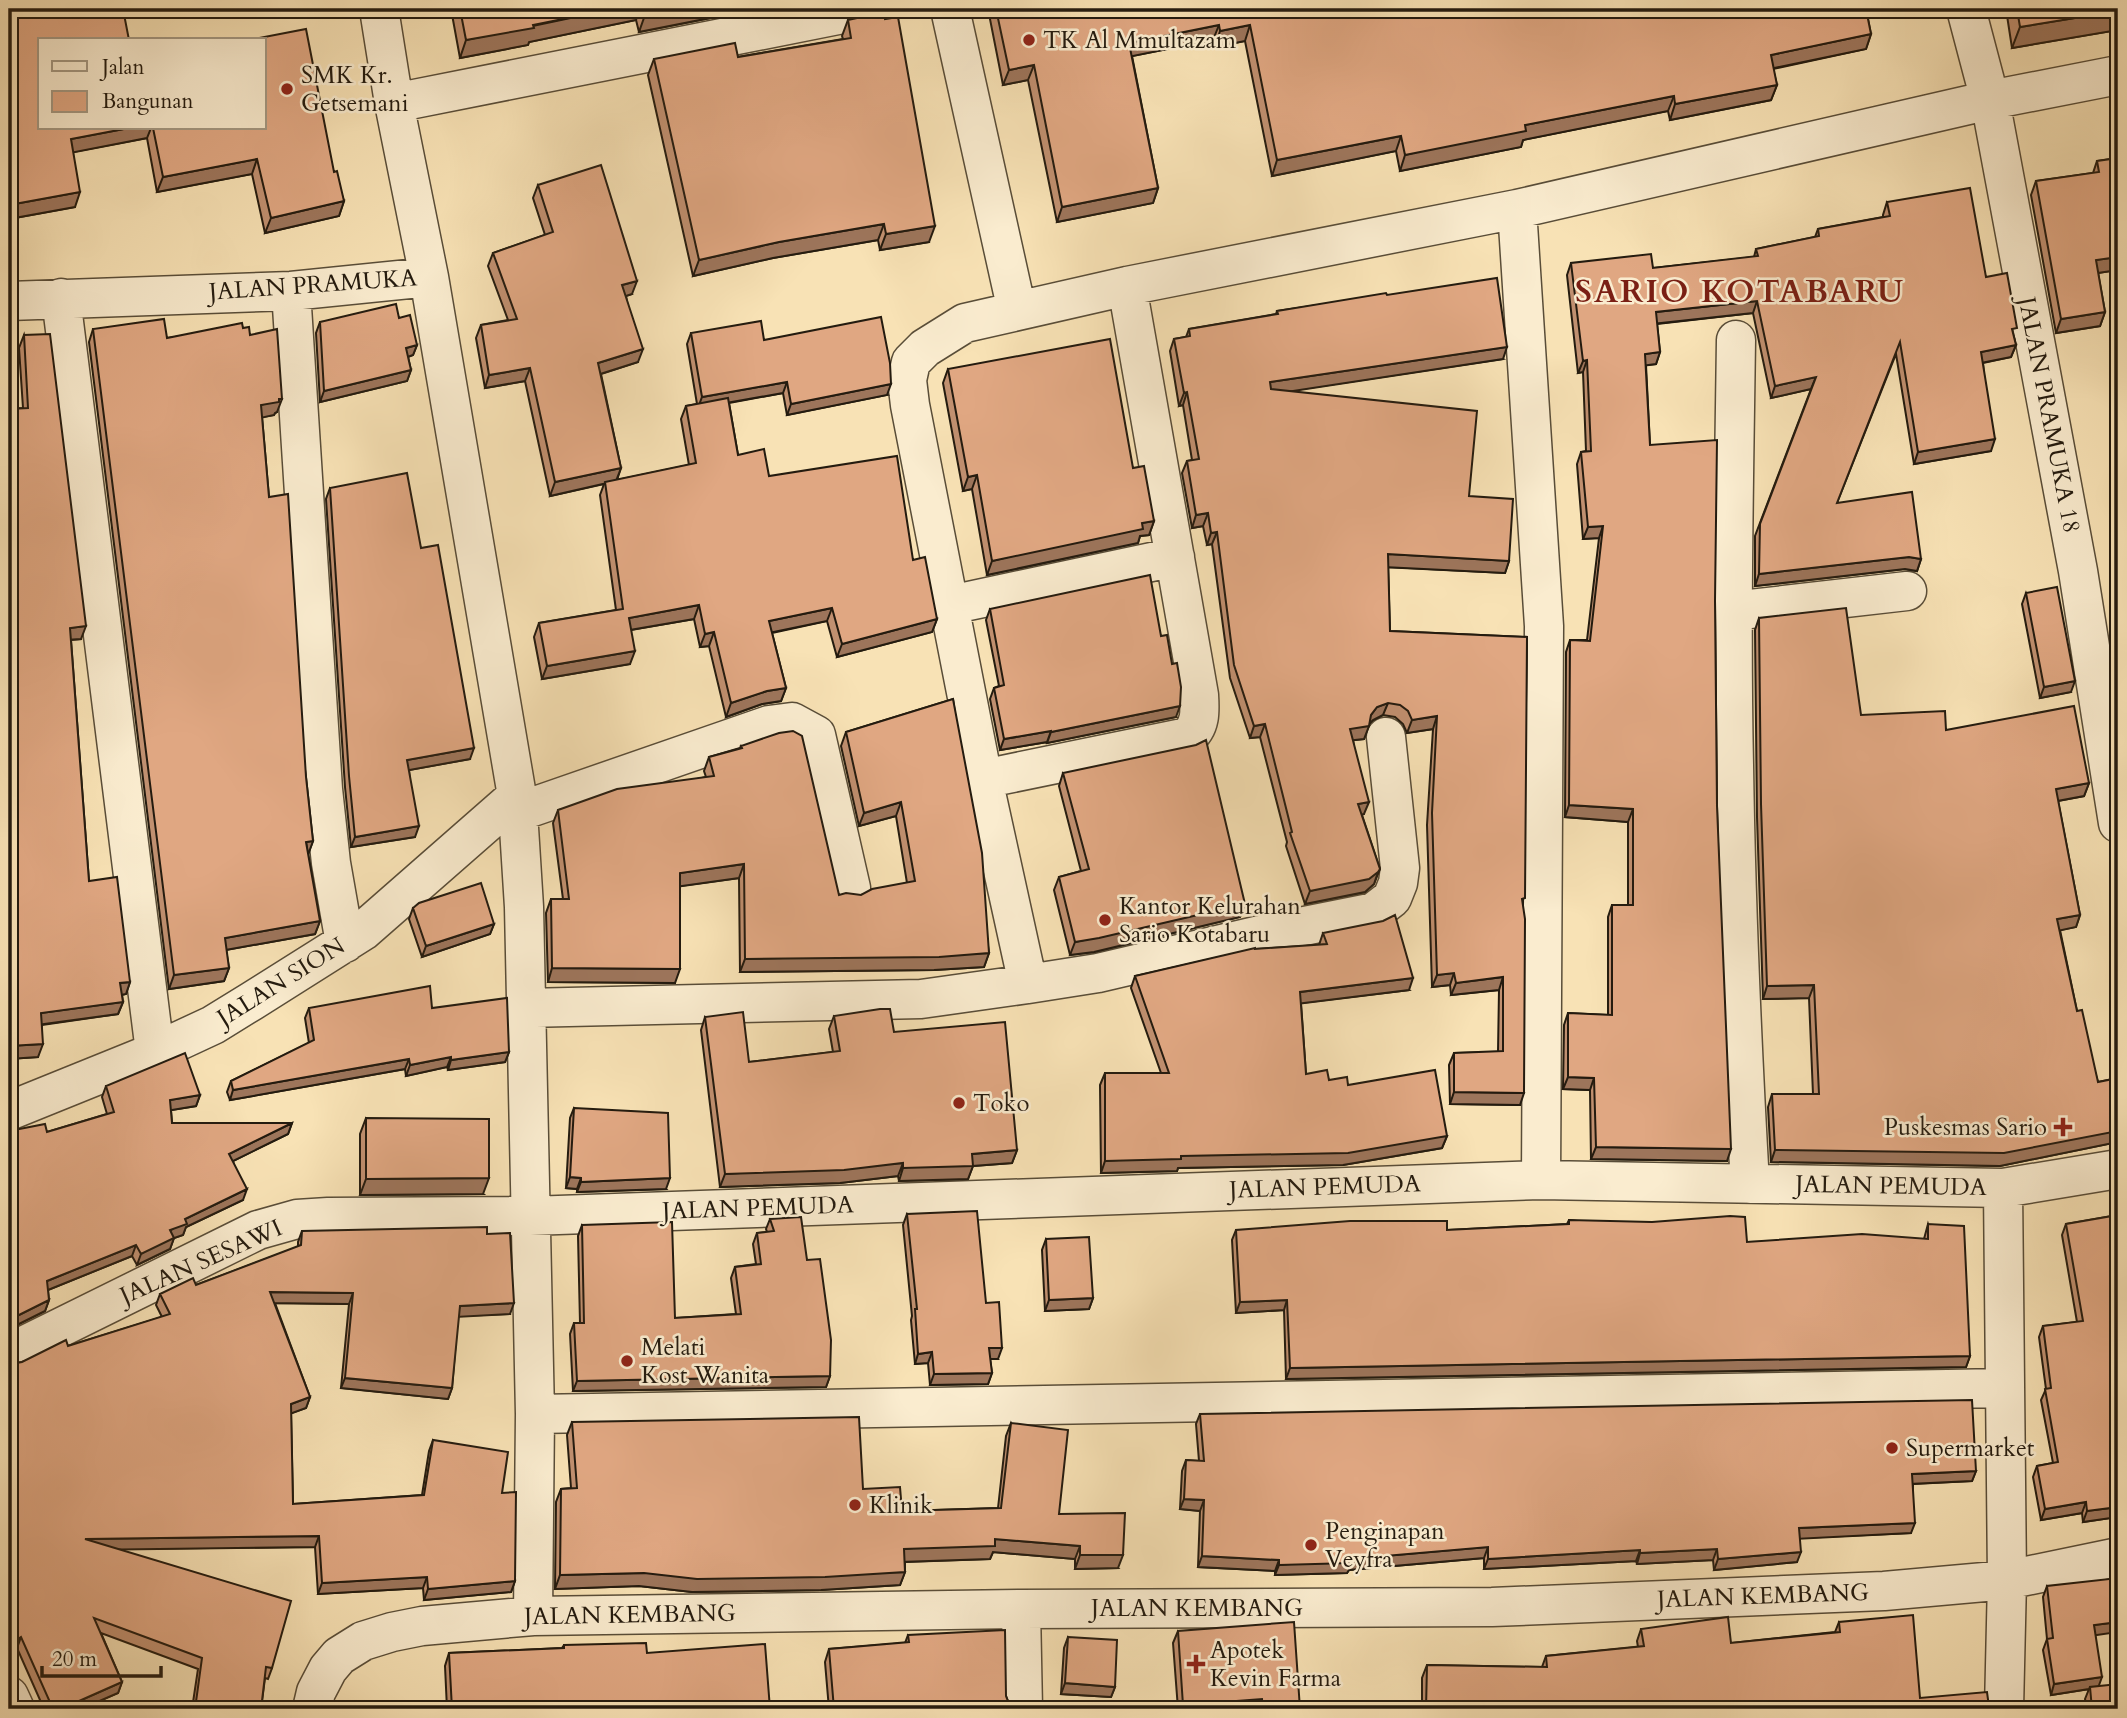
<svg xmlns="http://www.w3.org/2000/svg" width="2127" height="1718" viewBox="0 0 2127 1718" font-family="Cardo,serif">
	<style>
		.lines { fill: none; stroke-linecap: round; stroke-linejoin: round }
		.minor-casing { stroke: #594d38; stroke-width: 41 }
		.minor { stroke: #faeccf; stroke-width: 38 }
		.wall { fill: #c19070; stroke: #241b0f; stroke-width: 2 }
		.shaded-wall { fill: #9d755b; stroke: #241b0f; stroke-width: 2 }
		.building { fill: #e0a782; stroke: #241b0f; stroke-width: 2 }
		.poi-dot { fill: #8f2418; stroke: #faeccf; stroke-width: 2.5 }
		.labels { text-anchor: middle; dominant-baseline: central; stroke-width: 5; stroke-linejoin: round; paint-order: stroke }
		.poi-label { font-size: 24px; fill: #241b0f; stroke: #faeccf; text-anchor: start }
		.street-label { font-size: 24px; fill: #241b0f; stroke: #faeccf }
		.district-label { font-size: 32px; font-weight: bold; letter-spacing: 2px; fill: #7a1f14; stroke: #faeccf }
	</style>
	<rect width="100%" height="100%" fill="#f8e2b5"/>
	<filter id="stains"><feTurbulence type="fractalNoise" baseFrequency=".00286" numOctaves="4"/><feColorMatrix values="0 0 0 0 .2 0 0 0 0 .09 0 0 0 0 .02 0 0 0 .5 -.17"/></filter>
	<radialGradient id="worn" r=".72"><stop offset=".6" stop-color="#630" stop-opacity="0"/><stop offset="1" stop-color="#630" stop-opacity=".3"/></radialGradient>
	<g class="lines">
		<g class="minor-casing">
			<path id="minor" d="M950,9L1017,311
				M1966,9L1990,100L2078,571L2118,823
				M394,103L868,9
				M1517,209L1544,626L1541,1180
				M429,277L517,796L524,907L535,1414L533,1616
				M291,291L323,789L331,863L345,943
				M61,298L155,1052
				M9,301L291,291L429,277L394,103L379,9
				M1736,340C1734,481 1731,623 1734,765C1736,905 1742,1044 1750,1184
				M950,605L1175,557
				M1732,611L1907,591
				M983,779L1187,737C1201,727 1200,711 1199,695L1127,286
				M518,812L769,725L792,722L816,735L851,888
				M1028,984L1098,973L1260,935L1374,912L1392,898L1398,883L1400,868L1386,737
				M525,1008L921,999L1028,984L983,779L910,405L907,380L911,362L925,348L965,323L1127,286L1517,209L1990,100L2118,75
				M9,1111L155,1052L213,1025L252,1001L363,931L517,796
				M2003,1188L2007,1580L2004,1709
				M9,1353L258,1230L297,1219L328,1217L530,1216L1541,1180L2003,1188L2118,1169
				M535,1414L2004,1388
				M1021,1609L1023,1709
				M9,1696L15,1709
				M312,1709L316,1692L328,1669L339,1656L363,1641L392,1632L422,1626L533,1616L1021,1609L1492,1607L1884,1591L2007,1580L2118,1557"/>
		</g>
		<use href="#minor" class="minor"/>
	</g>
	<path class="wall" d="M9,9L40,128H264L334,172L344,201L339,216L265,233L252,174L157,192L147,138L73,152L75,207L9,219Z
		M451,9H723L720,16L639,32L636,20L529,42L528,45L460,58Z
		M988,9H1866L1871,34L1866,49L1773,69L1777,85L1771,100L1670,120L1668,111L1523,140L1521,147L1400,171L1396,151L1272,176L1245,41L1215,47L1213,40L1132,56L1158,188L1153,203L1057,222L1028,80L1003,85Z
		M2006,9H2118V30L2012,48Z
		M848,20L929,242L880,250L878,240L773,258L693,276L648,75L654,59L738,57L843,39L842,36Z
		M2118,158V270L2098,273L2105,312L2100,326L2056,333L2031,195L2036,181L2093,173L2097,161Z
		M538,185L632,294L626,296L638,362L601,374L621,468L617,480L689,465L681,419L686,406L697,404L687,344L691,333L764,340L887,395L787,415L783,393L729,403L738,455L769,476L913,560L937,619L932,632L837,657L827,621L772,633L786,688L781,701L762,704L726,717L709,646L700,647L694,619L631,630L630,664L542,679L534,637L539,623L616,610L600,495L604,484L550,496L525,381L485,388L476,338L481,325L508,320L488,266L493,253L545,235L533,198Z
		M1887,202L1986,277L2014,337L2016,345L2011,357L1983,363L1991,451L1914,464L1896,354L1837,503L1921,559L1917,571L1905,569L1755,586V536L1811,389L1771,398L1753,313L1657,324L1660,352L1656,364L1646,365L1650,445L1715,601L1717,806L1727,1161L1591,1159L1590,1090L1563,1089L1564,1025L1568,1013L1608,1015V917L1612,905H1628V822L1565,817L1566,652L1570,640H1587L1599,538L1583,539L1577,464L1581,452L1586,451L1583,372L1578,373L1567,275L1571,263L1653,268L1754,257L1756,249L1815,237L1818,229L1883,217V215Z
		M1387,295L1503,359L1289,391L1469,496L1509,561L1505,573L1388,567L1390,631L1527,637L1520,1105L1450,1104L1449,1065L1454,1053L1498,1052L1499,990L1451,995L1450,985L1432,987L1427,825L1433,729L1407,733L1403,724L1395,717L1383,715L1373,720L1369,724L1364,739L1353,740L1364,814L1362,815L1380,869L1374,884L1365,892L1305,904L1286,846L1287,842L1260,737L1250,738L1230,678L1212,544L1207,545L1203,526L1192,528L1182,473L1187,461L1192,460L1183,405L1179,406L1170,351L1174,339L1186,337L1189,329L1276,314L1277,311Z
		M399,318L417,345L413,355L408,357L411,370L407,381L320,402L316,333L320,322Z
		M243,328L250,335L277,412L275,413L274,415L262,417L269,497L306,777L313,841L308,854L320,921L315,934L226,950L229,968L224,981L169,989L89,342L93,329L167,338Z
		M24,335L81,639L71,640L89,881L130,982L126,994L122,995L123,1002L118,1014L42,1025L38,1057L9,1059V409L23,408L19,348Z
		M948,369L1133,468L1154,521L1149,535L1140,536L1138,543L987,575L972,489L963,491L943,383Z
		M2118,388V418L2115,397Z
		M330,488L421,548L470,759L409,770L415,837L351,847L345,787L326,499Z
		M2026,593L2071,692L2040,698L2022,604Z
		M990,609L1176,717L1047,743V742L1000,750L990,699L994,688L999,686L986,620Z
		M1759,618L1861,715L1946,730L2089,783L2084,796L2058,801L2080,915L2076,927L2060,930L2077,1011L2098,1082L2118,1078V1142L2000,1166L1771,1162L1768,1107L1772,1094H1813L1809,998L1763,999L1757,817L1755,630Z
		M953,699L989,953L984,967L934,970L740,972L739,878L680,886L675,983L548,982L546,913L551,899H563L553,823L558,810L706,777L704,771L709,757L740,748L741,746L839,895H861L907,883L896,816L859,826L841,746L846,732Z
		M1063,773L1245,904L1240,917L1094,952L1070,955L1054,890L1059,877L1081,871L1059,786Z
		M413,908L494,924L490,934L422,957L409,919Z
		M1323,933L1409,990L1301,1003L1306,1074L1348,1085L1447,1136L1442,1148L1343,1165L1178,1168L1177,1171L1101,1173L1100,1085L1105,1073H1161L1131,988L1135,976L1255,949L1319,945Z
		M309,1008H432L509,1052L505,1062L448,1070L447,1067L406,1076L405,1069L230,1100L227,1092L231,1081L309,1043L305,1018Z
		M834,1016L894,1032L1017,1150L1012,1163L973,1166L968,1179L899,1181L898,1176L840,1183L720,1187L701,1030L705,1017L749,1062L833,1052L829,1029Z
		M106,1086L200,1095L196,1106L171,1110L172,1123H292L288,1134L233,1161L243,1200L186,1227L183,1235L174,1238L170,1249L137,1265L132,1256L48,1290L49,1300L45,1311L9,1329V1131L47,1132L107,1114L102,1097Z
		M574,1108L666,1189L577,1192V1189L566,1188L570,1118Z
		M366,1118L483,1194L360,1195V1134Z
		M907,1214L998,1359H990L992,1373L988,1384L930,1385L928,1363L915,1364L911,1320L912,1316L903,1225Z
		M2118,1215V1517L2083,1522L2082,1513L2041,1520L2033,1477L2037,1466L2053,1463L2041,1400L2046,1389L2039,1337L2043,1326L2077,1322L2062,1235L2066,1224Z
		M770,1219L807,1260L830,1376L826,1387L573,1391L570,1334L574,1323H580L578,1236L582,1225L675,1318L736,1314L731,1278L735,1267L756,1264L753,1244L757,1233L767,1232L766,1229Z
		M1569,1220L1747,1242L1924,1239L1928,1224L1970,1356L1966,1367L1286,1379L1284,1310L1236,1313L1232,1240L1236,1230H1447L1567,1224Z
		M302,1231L487,1234L510,1314L458,1316L452,1388L448,1399L341,1388L349,1304L275,1303L310,1397L306,1408L291,1413L293,1504L422,1495L429,1451L433,1440L502,1493L515,1581L511,1592L424,1600L423,1588L318,1594L315,1547L120,1549L272,1668L268,1679L265,1678L261,1709H192L198,1669L101,1633L122,1682L118,1693L81,1709H44L17,1648L9,1653V1363L11,1364L22,1362L68,1346L162,1317L156,1305L160,1294L196,1285L298,1247V1242Z
		M1046,1239L1093,1298L1089,1309L1045,1311L1042,1250Z
		M1200,1414L1976,1471L1972,1481L1913,1484L1911,1533L1800,1538L1797,1562L1714,1570L1713,1560L1637,1564L1636,1561L1484,1569V1558L1349,1570L1347,1573L1275,1575V1571L1198,1567L1200,1511L1180,1509L1182,1471L1186,1460L1199,1461L1196,1424Z
		M572,1422L863,1489L902,1511L998,1508L1006,1436L1011,1423L1059,1514L1118,1568L1075,1569V1559L993,1552L990,1559L905,1562V1572L900,1585L821,1590L692,1592L639,1586L555,1589L556,1502L561,1489L571,1488L567,1435Z
		M2047,1586L2095,1635L2099,1686L2118,1709H2087L2085,1699L2089,1689L2051,1695L2043,1650L2047,1639L2043,1597Z
		M1839,1622L1920,1698L1989,1707L1992,1709H1422V1678L1427,1665L1542,1667L1546,1656L1638,1647L1637,1641L1641,1629L1731,1643L1835,1632Z
		M1178,1631L1300,1709H1178L1173,1643Z
		M908,1635L1006,1696L1011,1709H829L825,1662L829,1649L905,1643Z
		M1068,1637L1115,1687L1111,1697L1061,1694L1064,1648Z
		M564,1645L647,1653L770,1709H447L445,1666L449,1653L562,1648Z"/>
	<path class="shaded-wall" d="M613,9H640L636,20L529,42L528,45L460,58L466,40Z
		M674,9H723L720,16L639,32L645,15Z
		M2118,11V30L2012,48L2020,27Z
		M1219,25L1213,40L1123,58L1129,43Z
		M1250,25L1245,41L1215,47L1220,31Z
		M1871,34L1866,49L1765,70L1771,55Z
		M1034,65L1028,80L1003,85L1009,70Z
		M1777,85L1771,100L1670,120L1675,104Z
		M1674,96L1668,111L1523,140L1521,147L1400,171L1405,155L1525,125Z
		M129,128H151L147,138L65,154L71,139Z
		M1401,136L1396,151L1272,176L1277,160Z
		M257,159L252,174L157,192L163,177Z
		M1158,188L1153,203L1057,222L1062,207Z
		M80,192L75,207L9,219V205Z
		M344,201L339,216L265,233L271,218Z
		M884,224L878,240L773,258L693,276L699,260L779,242Z
		M935,226L929,242L880,250L886,234Z
		M2118,257V270L2091,274L2096,260Z
		M637,281L632,294L617,299L622,285Z
		M1757,301L1753,313L1652,324L1656,312Z
		M2105,312L2100,326L2056,333L2061,319Z
		M417,345L413,355L402,359L406,348Z
		M2016,345L2011,357L1976,364L1981,352Z
		M1507,347L1503,359L1266,395L1270,382Z
		M643,349L638,362L594,376L598,363Z
		M1660,352L1656,364L1641,366L1645,354Z
		M1587,360L1583,372L1578,373L1583,361Z
		M530,368L525,381L485,388L489,375Z
		M411,370L407,381L320,402L324,391Z
		M1816,377L1811,389L1771,398L1775,386Z
		M787,382L783,393L698,408L702,397Z
		M891,384L887,395L787,415L791,404Z
		M1187,392L1183,405L1179,406L1184,393Z
		M279,399H282L277,412L275,413L274,415L256,419L261,405Z
		M1995,439L1991,451L1914,464L1918,452Z
		M621,468L616,481L550,496L555,482Z
		M977,475L972,489L963,491L968,477Z
		M1208,513L1203,526L1192,528L1196,515Z
		M1154,521L1149,535L1140,536L1138,543L987,575L992,561L1142,523Z
		M1603,526L1599,538L1583,539L1588,527Z
		M1217,532L1212,544L1207,545L1211,533Z
		M1388,554L1509,561L1505,573L1383,567Z
		M1909,557L1921,559L1917,571L1905,569L1755,586L1759,574Z
		M699,605L694,619L624,631L629,618Z
		M832,608L827,621L764,634L769,621Z
		M937,619L932,632L837,657L842,644Z
		M86,626L81,639L65,640L70,628Z
		M714,632L709,646L700,647L705,634Z
		M635,651L630,664L542,679L547,666Z
		M2075,681L2071,692L2040,698L2044,687Z
		M786,688L781,701L762,704L726,717L731,703L767,691Z
		M1388,703L1383,715L1373,720L1367,726H1369L1364,739L1346,741L1350,729L1371,715L1377,707Z
		M1180,706L1176,717L1047,743L1051,732Z
		M1437,716L1433,729L1407,733L1412,720Z
		M1265,724L1260,737L1250,738L1254,726Z
		M1051,731L1047,742L1000,750L1004,739Z
		M474,748L470,759L404,771L407,760Z
		M2089,783L2084,796L2052,802L2056,789Z
		M901,802L896,816L859,826L864,813Z
		M1369,802L1364,814L1354,817L1358,804Z
		M1569,805L1633,809L1628,822L1565,817Z
		M419,826L415,837L351,847L355,837Z
		M313,841L308,855L306,842Z
		M744,864L739,878L675,887L680,873Z
		M1378,872L1374,884L1365,892L1305,904L1310,891Z
		M1245,904L1240,917L1094,952L1070,955L1075,942Z
		M2080,915L2076,927L2053,932L2057,919Z
		M320,921L315,934L220,951L225,938Z
		M494,924L490,934L422,957L426,946Z
		M989,953L984,967L934,970L740,972L745,959Z
		M229,968L224,981L169,989L174,975Z
		M552,968L680,969L675,983L548,982Z
		M1454,973L1450,985L1432,987L1437,975Z
		M1503,977L1499,990L1451,995L1456,983Z
		M1413,978L1409,990L1296,1004L1300,992Z
		M130,982L126,994L116,996L120,983Z
		M1814,985L1809,998L1763,999L1767,986Z
		M123,1002L118,1014L37,1025L41,1013Z
		M43,1044L38,1057L9,1059V1046Z
		M509,1052L505,1062L448,1070L451,1060Z
		M451,1057L447,1067L406,1076L410,1065Z
		M409,1059L405,1069L230,1100L233,1090Z
		M1568,1077L1594,1078L1590,1090L1563,1089Z
		M1454,1092L1524,1093L1520,1105L1450,1104Z
		M200,1095L196,1106L166,1111L170,1100Z
		M292,1123L288,1134L225,1165L229,1154Z
		M2118,1131V1142L2000,1166L1771,1162L1775,1150Z
		M1447,1136L1442,1148L1343,1165L1178,1168L1177,1171L1101,1173L1105,1161Z
		M1596,1147L1731,1149L1727,1161L1591,1159Z
		M1017,1150L1012,1163L973,1166L968,1179L899,1181L903,1168L972,1154Z
		M903,1163L898,1176L840,1183L720,1187L725,1174Z
		M570,1177L581,1178L577,1189L566,1188Z
		M489,1178L483,1194L360,1195L366,1179Z
		M670,1178L666,1189L577,1192L581,1182Z
		M247,1189L243,1200L186,1227L183,1235L174,1238L170,1249L137,1265L141,1254L185,1219Z
		M136,1245L132,1256L43,1292L47,1281Z
		M270,1292L353,1293L349,1304L267,1303Z
		M1093,1298L1089,1309L1045,1311L1049,1300Z
		M49,1300L45,1311L9,1329V1320Z
		M1287,1300L1284,1310L1236,1313L1240,1302Z
		M514,1303L510,1314L456,1317L460,1306Z
		M989,1348H1002L998,1359H985Z
		M932,1352L928,1363L915,1364L918,1354Z
		M1970,1356L1966,1367L1286,1379L1290,1368Z
		M992,1373L988,1384L930,1385L934,1374Z
		M830,1376L826,1387L573,1391L577,1381Z
		M345,1378L452,1388L448,1399L341,1388Z
		M310,1397L306,1408L287,1415L291,1404Z
		M1976,1471L1972,1481L1909,1484L1912,1474Z
		M1184,1499L1204,1500L1200,1511L1180,1509Z
		M2086,1502L2082,1513L2041,1520L2045,1509Z
		M2118,1507V1517L2083,1522L2087,1511Z
		M1915,1523L1911,1533L1795,1539L1799,1528Z
		M319,1536L315,1547L81,1550L85,1539Z
		M995,1539L1080,1546L1075,1559L993,1552L990,1559L899,1562L904,1549Z
		M1488,1547L1484,1558L1349,1570L1347,1573L1275,1575L1279,1565Z
		M1717,1549L1713,1560L1637,1564L1640,1553Z
		M1640,1550L1636,1561L1484,1569L1488,1559Z
		M1801,1552L1797,1562L1714,1570L1718,1559Z
		M1080,1555H1123L1118,1568L1075,1569Z
		M1202,1556L1279,1560L1275,1571L1198,1567Z
		M905,1572L900,1585L821,1590L692,1592L639,1586L555,1589L560,1575L644,1573Z
		M427,1577L423,1588L318,1594L322,1583Z
		M515,1581L511,1592L424,1600L428,1589Z
		M2118,1622V1632L2090,1636L2094,1625Z
		M21,1637L17,1648L9,1653V1645Z
		M2102,1677L2098,1688L2090,1687L2089,1689L2051,1695L2054,1684Z
		M122,1682L118,1693L81,1709H61Z
		M1065,1683L1115,1687L1111,1697L1061,1694Z
		M1262,1699L1258,1709H1182L1183,1705Z"/>
	<path class="building" d="M9,9H123L129,40H40V128H129L71,139L80,192L9,205Z
		M460,9H613L533,25L534,28L466,40Z
		M644,9H674L645,15Z
		M996,9H1866L1871,34L1771,55L1777,85L1675,104L1674,96L1525,125L1526,131L1405,155L1401,136L1277,160L1250,25L1220,31L1219,25L1129,43L1158,188L1062,207L1034,65L1009,70Z
		M2017,9H2118V11L2020,27Z
		M884,12L885,19L898,17L935,226L886,234L884,224L779,242L699,260L654,59L735,43L738,57L851,38L848,20Z
		M306,29L334,172L337,171L344,201L271,218L257,159L163,177L153,128H264V40H249Z
		M2118,158V257L2096,260L2105,312L2061,319L2036,181L2099,172L2097,161Z
		M601,165L637,281L622,285L643,349L598,363L621,468L555,482L530,368L489,375L481,325L517,319L493,253L553,232L538,185Z
		M1970,188L1986,277L2007,273L2017,328L2012,329L2016,345L1981,352L1995,439L1918,452L1900,342L1837,503L1912,492L1921,559L1909,557L1759,574L1760,524L1816,377L1775,386L1757,301L1656,312L1660,352L1645,354L1650,445L1717,440L1715,601L1717,806L1731,1149L1596,1147L1594,1078L1568,1077V1013L1612,1015V905H1633V809L1569,805L1570,640L1590,641L1603,526L1588,527L1581,452L1591,451L1587,360L1583,361L1571,263L1651,254L1653,268L1758,256L1756,249L1819,236L1818,229L1890,216L1887,202Z
		M1497,278L1507,347L1270,382L1271,389L1477,411L1469,496L1513,499L1509,561L1388,554L1390,631L1527,637L1525,898L1522,899L1525,919L1524,1093L1454,1092V1053L1503,1051V977L1456,983L1454,973L1437,975L1432,813L1437,716L1412,720L1408,711L1400,705L1388,703L1377,707L1371,715L1369,726L1350,729L1369,802L1358,804L1380,869L1378,872L1369,879L1310,891L1290,833L1292,832L1265,724L1254,726L1234,665L1217,532L1211,533L1208,513L1196,515L1187,461L1199,459L1187,392L1184,393L1174,339L1190,336L1189,329L1278,314L1277,311L1386,293L1387,295Z
		M396,304L399,318L410,315L417,345L406,348L411,370L324,391L320,322Z
		M881,317L890,363L891,384L791,404L787,382L702,397L691,333L761,321L764,340Z
		M164,319L167,338L242,323L243,328L249,327L250,335L277,329L282,399H279V402L261,405L269,497L288,494L306,777L313,841L306,842L320,921L225,938L229,968L174,975L93,329Z
		M50,334L86,626L70,628L89,881L117,877L130,982L120,983L123,1002L41,1013L43,1044L9,1046V409L28,408L24,335Z
		M1110,339L1133,468L1144,466L1154,521L1142,523L1143,529L992,561L977,475L968,477L948,369Z
		M728,398L738,455L764,449L769,476L897,456L913,560L925,557L937,619L842,644L832,608L769,621L786,688L767,691L731,703L714,632L705,634L699,605L629,618L635,651L547,666L539,623L623,609L605,482L696,463L686,406Z
		M407,473L421,548L438,545L474,748L407,760L419,826L355,837L349,776L330,488Z
		M1150,575L1161,636L1167,635L1172,664L1177,663L1181,687L1180,706L1051,732V731L1004,739L994,688L1004,685L990,609Z
		M2057,587L2075,681L2044,687L2026,593Z
		M1846,608L1861,715L1945,711L1946,730L2074,706L2089,783L2056,789L2080,915L2057,919L2077,1011L2082,1010L2098,1082L2118,1078V1131L2004,1153L1775,1150L1772,1094H1819L1814,985L1767,986L1761,804L1759,618Z
		M953,699L982,853L989,953L939,957L745,959L744,864L680,873V969L552,968L551,899H569L558,810L617,789L714,776L709,757L742,748L741,746L779,733L793,731L802,736L839,895L846,893L861,895L872,889L915,881L901,802L864,813L846,732Z
		M1206,740L1245,904L1099,938L1075,942L1059,877L1089,869L1063,773L1196,745Z
		M481,883L494,924L426,946L413,908L419,903Z
		M1395,915L1413,978L1300,992L1306,1074L1327,1070L1329,1080L1347,1077L1348,1085L1435,1070L1447,1136L1348,1153L1181,1156V1159L1105,1161V1073H1169L1135,976L1255,948V949L1327,944L1323,933L1383,921Z
		M430,986L432,1008L507,998L509,1052L451,1060V1057L410,1065L409,1059L233,1090L231,1081L314,1040L309,1008Z
		M880,1009H890L894,1032L1005,1022L1017,1150L972,1154L973,1166L903,1168V1163L844,1170L725,1174L705,1017L743,1012L749,1062L840,1051L834,1016Z
		M185,1053L200,1095L170,1100L172,1123H292L229,1154L247,1189L185,1219L187,1224L170,1230L174,1238L141,1254L136,1245L47,1281L49,1300L9,1320V1131L45,1124L47,1132L114,1112L106,1086Z
		M574,1108L668,1113L670,1178L581,1182V1178L570,1177Z
		M366,1118L489,1119V1178L366,1179Z
		M977,1211L986,1303L999,1302L1002,1348H989L992,1373L934,1374L932,1352L918,1354L915,1309H917L907,1214Z
		M2118,1215V1507L2087,1511L2086,1502L2045,1509L2037,1466L2058,1462L2045,1389L2051,1388L2043,1326L2083,1321L2066,1224Z
		M1730,1216L1745,1217L1747,1242L1862,1234L1928,1239V1224L1964,1226L1970,1356L1290,1368L1287,1300L1240,1302L1236,1230L1350,1221H1447V1230L1569,1224V1220L1652,1222Z
		M801,1217L807,1260L820,1259L831,1340L830,1376L577,1381L574,1323H584L582,1225L672,1222L675,1318L741,1314L735,1267L761,1264L757,1233L774,1231L770,1219Z
		M487,1227V1234L510,1233L514,1303L460,1306L452,1388L345,1378L353,1293L270,1292L310,1397L291,1404L293,1504L424,1495L433,1440L508,1452L502,1493L516,1492L515,1581L428,1589L427,1577L322,1583L319,1536L85,1539L291,1601L272,1668L266,1667L261,1709H195L202,1658L94,1618L122,1682L61,1709H53L21,1637L9,1645V1363L11,1364L22,1362L66,1340L68,1346L170,1314L160,1294L193,1278L196,1285L301,1245L302,1231Z
		M1089,1237L1093,1298L1049,1300L1046,1239Z
		M1972,1400L1976,1471L1912,1474L1915,1523L1799,1528L1801,1552L1718,1559L1717,1549L1640,1553V1550L1488,1559V1547L1351,1559V1563L1279,1565V1560L1202,1556L1204,1500L1184,1499L1186,1460L1204,1461L1200,1414Z
		M859,1417L863,1489L900,1487L902,1511L1001,1508L1011,1423L1068,1430L1059,1514L1125,1513L1123,1555H1080V1546L995,1539V1546L904,1549L905,1572L825,1577L697,1579L644,1573L560,1575L561,1489L577,1488L572,1422Z
		M2118,1578V1622L2094,1625L2102,1677L2054,1684L2047,1639L2053,1638L2047,1586Z
		M1913,1615L1920,1698L1987,1692L1989,1707L1992,1709H1426L1427,1665L1547,1667L1546,1656L1644,1646L1641,1629L1728,1617L1731,1643L1840,1632L1839,1622Z
		M1294,1622L1300,1709H1263L1262,1699L1183,1705L1178,1631Z
		M1005,1630L1006,1696L1011,1709H834L829,1649L909,1642L908,1635Z
		M1068,1637L1117,1640L1115,1687L1065,1683Z
		M646,1643L647,1653L765,1644L770,1709H452L449,1653L564,1648V1645Z
		M2118,1684V1709H2092L2090,1687Z"/>
	<g class="poi-dot">
		<circle cx="1029" cy="40" r="7"/>
		<circle cx="287" cy="89" r="7"/>
		<circle cx="1105" cy="920" r="7"/>
		<circle cx="959" cy="1103" r="7"/>
		<path d="M2059.5 1116.5h7v7h7v7h-7v7h-7v-7h-7v-7h7z"/>
		<circle cx="627" cy="1361" r="7"/>
		<circle cx="1892" cy="1448" r="7"/>
		<circle cx="855" cy="1505" r="7"/>
		<circle cx="1311" cy="1545" r="7"/>
		<path d="M1192.5 1653.5h7v7h7v7h-7v7h-7v-7h-7v-7h7z"/>
	</g>
	<g class="labels">
		<g class="poi-label">
			<text x="1043" y="40">TK Al Mmultazam</text>
			<text x="301" y="75">SMK Kr.<tspan x="301" dy="28">Getsemani</tspan></text>
			<text x="1119" y="906">Kantor Kelurahan<tspan x="1119" dy="28">Sario Kotabaru</tspan></text>
			<text x="973" y="1103">Toko</text>
			<text x="2047" y="1127" text-anchor="end">Puskesmas Sario</text>
			<text x="641" y="1347">Melati<tspan x="641" dy="28">Kost Wanita</tspan></text>
			<text x="1906" y="1448">Supermarket</text>
			<text x="869" y="1505">Klinik</text>
			<text x="1325" y="1531">Penginapan<tspan x="1325" dy="28">Veyfra</tspan></text>
			<text x="1210" y="1650">Apotek<tspan x="1210" dy="28">Kevin Farma</tspan></text>
		</g>
		<g class="street-label">
			<text transform="translate(313 285) rotate(-4)">JALAN PRAMUKA</text>
			<text transform="translate(2049 415) rotate(79)">JALAN PRAMUKA 18</text>
			<text transform="translate(281 982) rotate(-32)">JALAN SION</text>
			<text transform="translate(1891 1186) rotate(1)">JALAN PEMUDA</text>
			<text transform="translate(1325 1187) rotate(-2)">JALAN PEMUDA</text>
			<text transform="translate(758 1208) rotate(-2)">JALAN PEMUDA</text>
			<text transform="translate(201 1262) rotate(-24)">JALAN SESAWI</text>
			<text transform="translate(1763 1596) rotate(-2)">JALAN KEMBANG</text>
			<text x="1197" y="1608">JALAN KEMBANG</text>
			<text transform="translate(630 1615) rotate(-1)">JALAN KEMBANG</text>
		</g>
		<g class="district-label">
			<text x="1740" y="292">SARIO KOTABARU</text>
		</g>
	</g>
	<rect width="2127" height="1718" fill="none" stroke="#f8e2b5" stroke-width="35"/>
	<rect x="10" y="10" width="2106" height="1697" fill="none" stroke="#241b0f" stroke-width="3.5"/>
	<rect x="18" y="18" width="2092" height="1683" fill="none" stroke="#241b0f" stroke-width="2"/>
	<rect x="38" y="38" width="228" height="91" fill="#faeccf" stroke="#a49882" stroke-width="2"/>
	<rect x="52" y="61" width="35" height="10" fill="#faeccf" stroke="#a49882" stroke-width="2"/>
	<text x="102" y="74" font-size="21" fill="#241b0f">Jalan</text>
	<rect x="52" y="91" width="35" height="21" fill="#e0a782" stroke="#a49882" stroke-width="2"/>
	<text x="102" y="108" font-size="21" fill="#241b0f">Bangunan</text>
	<path d="M42 1666v10h119v-10" fill="none" stroke="#241b0f" stroke-width="3.5"/>
	<text x="52" y="1666" font-size="21" fill="#241b0f" stroke="#faeccf" stroke-width="5" paint-order="stroke">20 m</text>
	<rect width="100%" height="100%" filter="url(#stains)"/>
	<rect width="100%" height="100%" fill="url(#worn)"/>
</svg>
